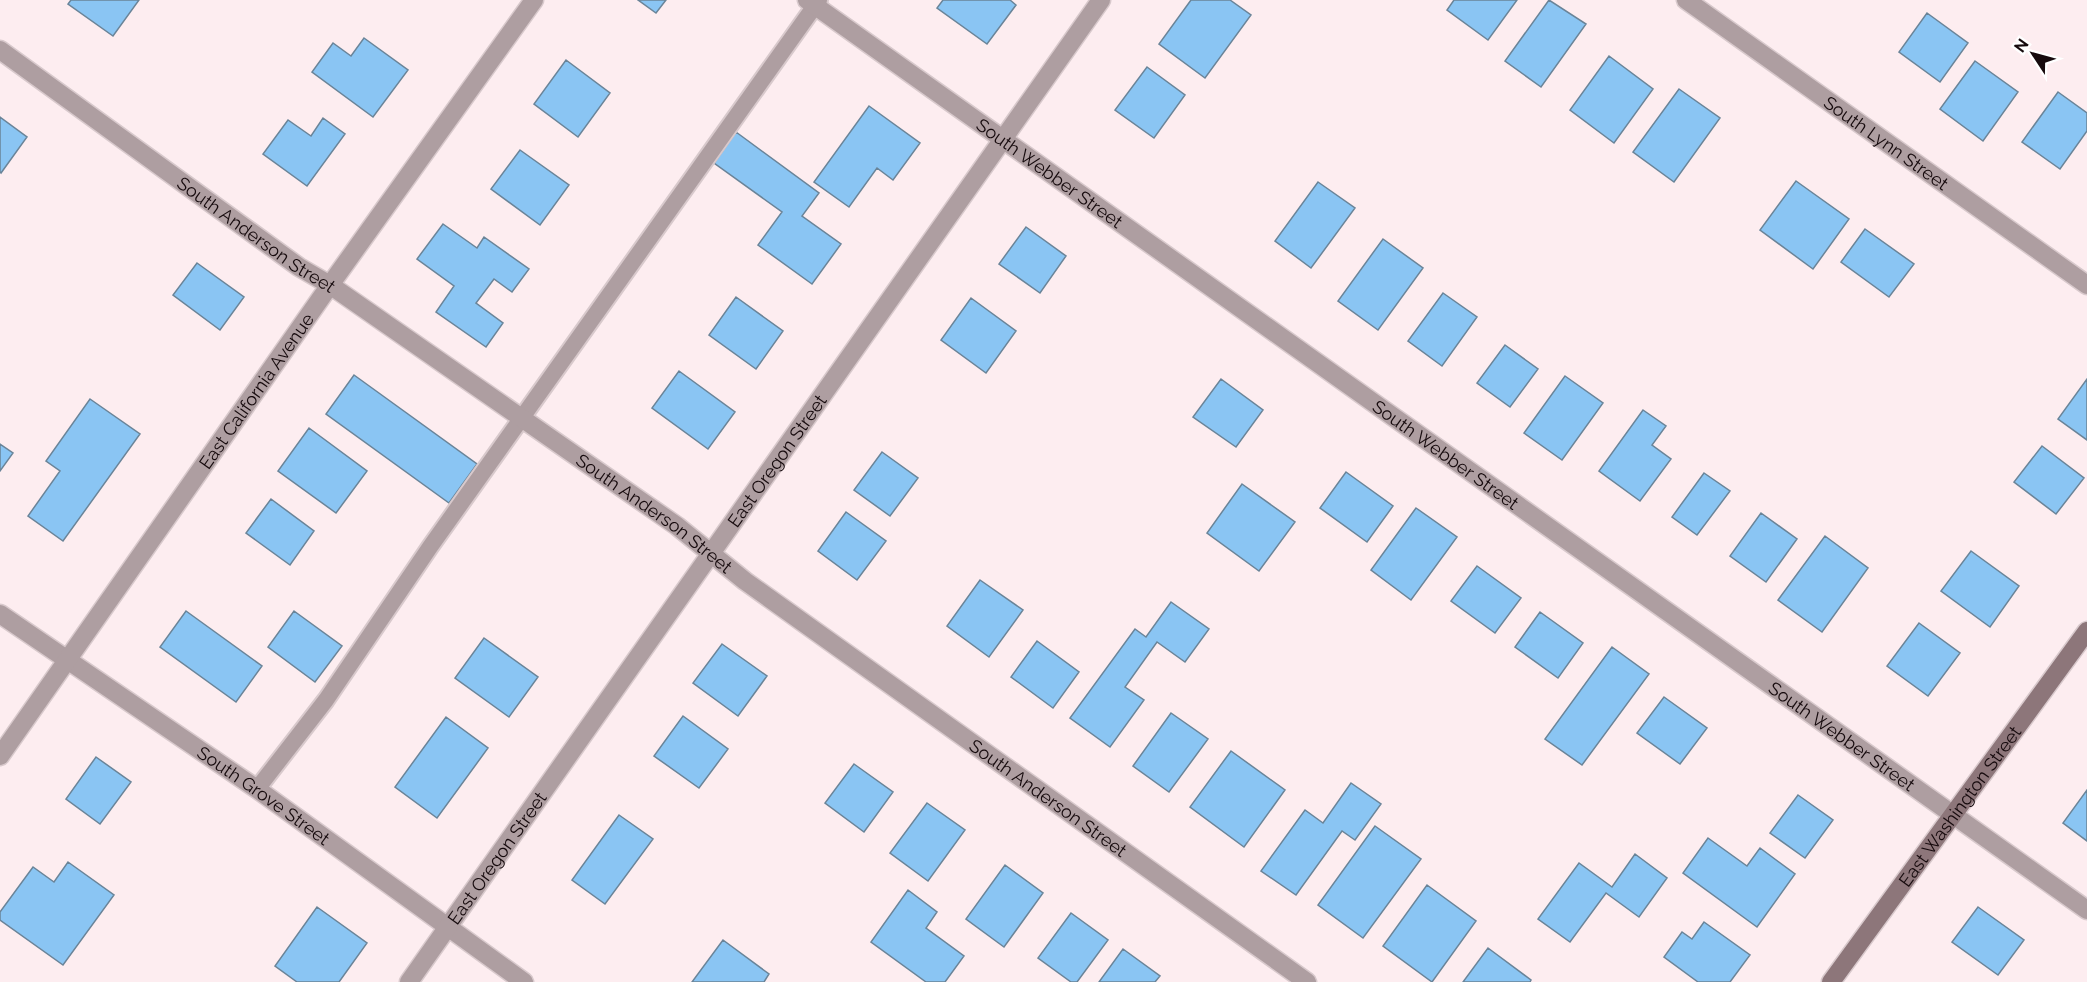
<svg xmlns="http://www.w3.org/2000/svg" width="2087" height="982" viewBox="0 0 2087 982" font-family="Raleway,sans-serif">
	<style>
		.building { fill: #8ac5f3; stroke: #6a8498; stroke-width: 1.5 }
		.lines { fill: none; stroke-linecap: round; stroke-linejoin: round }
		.service-casing { stroke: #d8c9cc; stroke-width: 20 }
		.minor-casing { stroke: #d8c9cc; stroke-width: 21 }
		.secondary-casing { stroke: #d8c9cc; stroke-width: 21 }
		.service { stroke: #ae9ea1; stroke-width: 16 }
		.minor { stroke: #ae9ea1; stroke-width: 18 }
		.secondary { stroke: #8d767a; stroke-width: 18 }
		.labels { text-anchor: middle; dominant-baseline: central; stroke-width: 4.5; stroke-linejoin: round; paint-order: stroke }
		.street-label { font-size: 18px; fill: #160a0d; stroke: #fff }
	</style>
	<rect width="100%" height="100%" fill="#fdedf0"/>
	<path class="building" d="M71,0H139L113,36L68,4Z
		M638,0H666L656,13Z
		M943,0H1010L1016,5L987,44L937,8Z
		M1191,0H1230L1251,15L1205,78L1159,44Z
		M1454,0H1517L1488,40L1447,10Z
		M1549,0L1586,24L1541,87L1505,61Z
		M1927,13L1968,43L1940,82L1899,52Z
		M364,38L408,70L373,117L312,72L333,43L351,56Z
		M1609,56L1653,89L1614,143L1570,110Z
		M566,60L610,93L578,137L534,104Z
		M1975,61L2018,92L1983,141L1940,109Z
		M1147,67L1185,95L1154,138L1115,110Z
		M1679,89L1720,118L1674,182L1633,152Z
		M2058,92L2087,113V131L2060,169L2022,142Z
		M869,106L920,143L893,180L877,168L849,207L814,182Z
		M0,117L27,137L1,173L0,172Z
		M323,118L345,134L307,186L263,154L288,120L311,136Z
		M736,132L819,193L802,216L841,244L812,284L758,245L782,212L714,163Z
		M520,150L569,185L540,225L491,189Z
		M1796,181L1849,219L1813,269L1760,230Z
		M1318,182L1355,208L1311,268L1275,241Z
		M443,224L477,248L484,237L529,269L512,292L494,279L476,303L503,323L486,347L436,312L454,286L417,259Z
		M1026,227L1066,256L1040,293L999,264Z
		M1865,229L1914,264L1889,297L1841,262Z
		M1383,239L1423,268L1378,330L1338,301Z
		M197,263L244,297L220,330L173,295Z
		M1443,293L1477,317L1442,366L1408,341Z
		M736,297L783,331L756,369L709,335Z
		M971,298L1016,331L986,373L941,340Z
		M1505,345L1538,369L1510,407L1477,383Z
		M679,371L735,412L708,449L652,408Z
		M354,375L477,464L449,503L326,414Z
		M1565,376L1603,403L1562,460L1524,433Z
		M1221,379L1263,410L1236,447L1193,417Z
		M2087,379V440L2058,419Z
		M90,399L140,434L63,541L28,516L60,471L46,461Z
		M1643,410L1666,426L1652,445L1671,459L1640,501L1599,471Z
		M309,428L367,471L336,513L278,471Z
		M0,444L13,453L0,471Z
		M2042,446L2084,478L2056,514L2014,482Z
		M882,452L918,478L890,516L854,490Z
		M1346,472L1393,506L1367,542L1320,508Z
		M1704,473L1730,491L1697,535L1672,517Z
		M1242,484L1295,522L1259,571L1207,533Z
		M271,499L314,531L290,565L246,533Z
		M1416,508L1457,537L1411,600L1371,570Z
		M846,512L886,541L857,580L818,551Z
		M1761,513L1797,539L1766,582L1730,556Z
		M1825,536L1868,568L1822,632L1778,600Z
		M1971,551L2019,586L1990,627L1941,591Z
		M1477,566L1521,598L1495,633L1451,601Z
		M980,580L1023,610L989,657L947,626Z
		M1171,602L1209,629L1185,662L1157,642L1125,687L1144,700L1110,747L1070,718L1135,629L1146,637Z
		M186,611L262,666L236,702L160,647Z
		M294,611L342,646L315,682L268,647Z
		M1540,612L1583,643L1558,678L1515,647Z
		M1919,623L1960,653L1928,696L1887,666Z
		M484,638L538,677L509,717L455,678Z
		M1037,641L1079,672L1053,708L1011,677Z
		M722,644L767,676L738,716L693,683Z
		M1612,647L1649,674L1582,765L1545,739Z
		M1664,697L1707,728L1680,764L1637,733Z
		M1171,713L1208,739L1169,792L1133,766Z
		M683,716L728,749L699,788L654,756Z
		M446,717L488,748L437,818L395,787Z
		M1231,751L1285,790L1244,847L1190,807Z
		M96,757L131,782L100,824L66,799Z
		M854,764L893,792L864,832L825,803Z
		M1351,783L1381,804L1355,840L1342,831L1296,895L1261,871L1305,810L1323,823Z
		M2087,790V841L2063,823Z
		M1798,795L1833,820L1805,858L1770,833Z
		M927,803L965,830L928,881L890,853Z
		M619,815L653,839L605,904L572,880Z
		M1375,826L1421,859L1363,938L1318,905Z
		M1708,838L1747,866L1760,848L1795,874L1757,927L1683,873Z
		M1635,854L1667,878L1639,917L1606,893L1570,942L1538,919L1579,863L1612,887Z
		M68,862L114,895L63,965L0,920V912L33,867L54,882Z
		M1005,865L1043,893L1004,947L966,919Z
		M1427,885L1476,921L1432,982L1383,946Z
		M908,890L937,912L926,928L964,956L945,982H926L871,942Z
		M317,907L367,943L339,982H297L275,966Z
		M1978,907L2024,940L1998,975L1952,942Z
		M1071,913L1108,940L1077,982H1071L1038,958Z
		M1704,922L1750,955L1730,982H1698L1664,957L1682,932L1692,939Z
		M723,940L769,974L764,982H692Z
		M1488,948L1531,980L1530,982H1463Z
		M1123,949L1160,976L1155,982H1099Z"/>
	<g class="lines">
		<g class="service-casing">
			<path id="service" d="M257,789L326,700L430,547L819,0"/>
		</g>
		<g class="minor-casing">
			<g id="minor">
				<path id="s1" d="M807,0L2087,910"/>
				<path id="s2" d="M1686,0L2087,285"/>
				<path id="s3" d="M0,50L299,267L330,285L677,526L745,581L1307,982"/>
				<path id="s4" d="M0,614L257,789L524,982"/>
				<path id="s5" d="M0,756L330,285L534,0"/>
				<path id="s6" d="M409,982L1101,0"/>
			</g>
		</g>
		<g class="secondary-casing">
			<g id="secondary">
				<path id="s7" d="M1831,982L2087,631"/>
			</g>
		</g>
		<use href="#service" class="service"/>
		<use href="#minor" class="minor"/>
		<use href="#secondary" class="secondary"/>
	</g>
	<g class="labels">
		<g class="street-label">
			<text stroke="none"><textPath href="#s2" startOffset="246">South Lynn Street</textPath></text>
			<text stroke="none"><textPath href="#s1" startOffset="298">South Webber Street</textPath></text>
			<text stroke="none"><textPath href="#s3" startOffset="316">South Anderson Street</textPath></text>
			<text stroke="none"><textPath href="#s5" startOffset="446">East California Avenue</textPath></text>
			<text stroke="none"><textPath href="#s1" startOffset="784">South Webber Street</textPath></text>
			<text stroke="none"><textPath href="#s6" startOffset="638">East Oregon Street</textPath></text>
			<text stroke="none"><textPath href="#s3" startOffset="802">South Anderson Street</textPath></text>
			<text stroke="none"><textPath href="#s1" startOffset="1270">South Webber Street</textPath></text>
			<text stroke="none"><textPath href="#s4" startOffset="320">South Grove Street</textPath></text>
			<text stroke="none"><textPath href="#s3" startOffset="1288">South Anderson Street</textPath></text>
			<text stroke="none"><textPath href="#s7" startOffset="218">East Washington Street</textPath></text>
			<text stroke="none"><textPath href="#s6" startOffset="152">East Oregon Street</textPath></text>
		</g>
	</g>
	<g transform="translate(2033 54) rotate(306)" stroke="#ffffff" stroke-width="4.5" paint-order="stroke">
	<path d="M0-4.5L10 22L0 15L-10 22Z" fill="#160a0d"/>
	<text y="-9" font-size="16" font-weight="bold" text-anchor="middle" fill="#160a0d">N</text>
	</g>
</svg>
